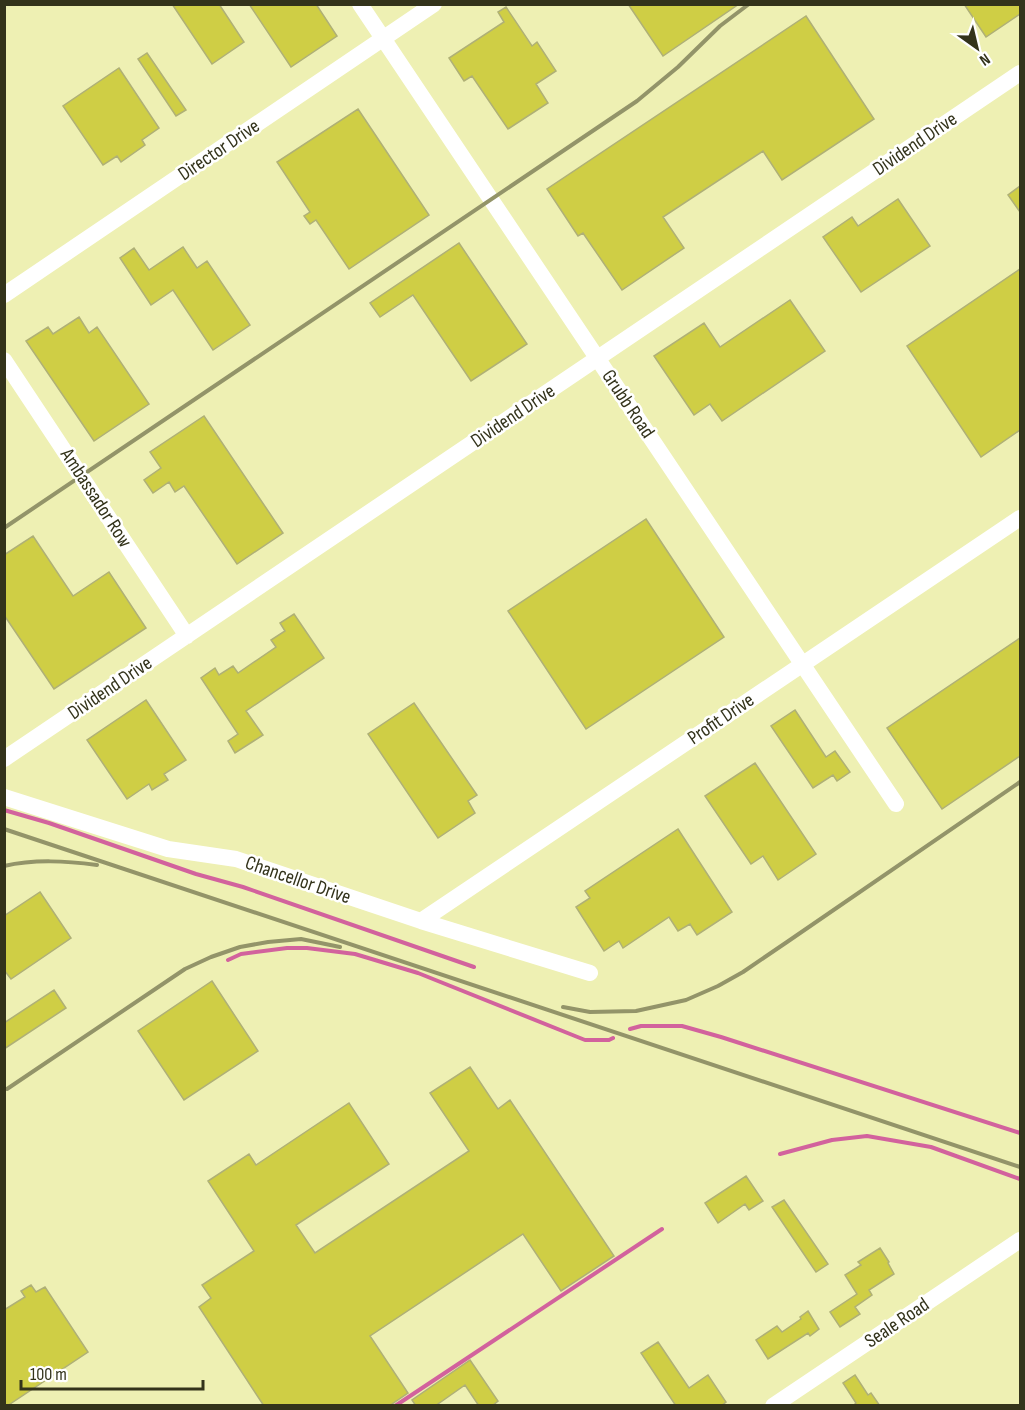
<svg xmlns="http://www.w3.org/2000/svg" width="1025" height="1410" viewBox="0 0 1025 1410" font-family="'Sofia Sans Condensed',sans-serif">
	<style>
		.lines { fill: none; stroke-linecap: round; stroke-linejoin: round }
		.stream { stroke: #d2629d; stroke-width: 4 }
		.building { fill: #cfce45; stroke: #afb076; stroke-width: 1.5 }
		.minor { stroke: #fff; stroke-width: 16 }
		.rail { stroke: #939469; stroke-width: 4 }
		.labels { text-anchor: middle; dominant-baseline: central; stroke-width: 5; stroke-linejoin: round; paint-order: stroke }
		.street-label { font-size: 20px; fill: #33331b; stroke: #fff }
	</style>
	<rect width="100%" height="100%" fill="#eef0b3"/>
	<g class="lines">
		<path class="stream" d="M4,810L49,823L196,874L243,887L474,967
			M228,960L241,954L287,948H307L355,954L418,973L585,1040H609L613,1038
			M630,1029L641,1026H682L721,1037L1020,1133
			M780,1154L832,1140L867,1136L931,1147L1020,1179
			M395,1406L662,1229"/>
	</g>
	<path class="building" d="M172,4H219L244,42L212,64Z
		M249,4H316L337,36L291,67Z
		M628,4H739L663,56Z
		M964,4H1020V14L986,37Z
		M506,7L532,46L537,42L556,71L536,84L548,103L508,129L472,76L464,81L449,58L504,22L498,12Z
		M806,16L874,119L782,180L763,151L663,217L684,248L622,290L583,233L578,236L547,189Z
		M147,53L186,110L176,116L138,59Z
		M119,68L159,128L142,140L145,145L121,162L117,156L103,165L63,106Z
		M358,109L429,215L349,269L316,220L310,224L304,216L310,212L277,162Z
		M1020,186V212L1008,195Z
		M898,199L930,246L861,292L823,237L852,217L858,226Z
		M459,243L527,344L471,381L413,295L380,317L370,303Z
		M183,247L197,268L207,261L250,325L213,350L173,290L151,305L120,258L134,248L149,270Z
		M1020,269V430L981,457L907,346Z
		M790,300L825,351L722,421L710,404L694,415L654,356L704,323L720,347Z
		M79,317L89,333L97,327L149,404L94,441L26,341L48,327L53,334Z
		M204,416L283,533L237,564L184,486L175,492L169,482L153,493L144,480L161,468L150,452Z
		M646,519L724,637L586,729L508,611Z
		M33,536L73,596L109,572L146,628L54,689L4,615V555Z
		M294,614L324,658L246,711L263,735L235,753L228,741L238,734L201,678L215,668L219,675L233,666L238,673L276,647L271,640L285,631L280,623Z
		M1020,638V756L942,809L887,728Z
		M146,700L186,760L164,774L168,780L152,790L149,784L127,799L87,740Z
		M414,703L477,795L468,801L475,813L438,838L368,734Z
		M795,710L826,757L835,751L850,772L837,781L833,775L813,788L771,726Z
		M755,763L816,854L778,880L763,856L751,864L705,796Z
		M678,829L732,912L697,935L690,924L678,931L669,917L623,948L619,941L604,951L576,907L590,898L585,891Z
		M40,892L71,938L11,979L4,970V916Z
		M212,981L258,1051L184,1100L138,1031Z
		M54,990L66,1008L4,1049V1023Z
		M470,1067L498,1109L510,1100L614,1256L561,1291L523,1234L370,1336L408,1393L389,1406H264L199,1307L211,1298L202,1285L254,1251L208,1181L249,1154L256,1165L349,1103L389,1164L296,1225L315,1253L469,1151L430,1093Z
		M746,1176L763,1201L749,1210L745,1204L718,1223L705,1203Z
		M784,1200L828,1264L816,1272L772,1207Z
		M880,1248L889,1262L888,1263L894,1274L869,1290L872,1295L855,1307L860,1314L840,1327L830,1312L857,1294L845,1275L861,1265L858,1262Z
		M31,1285L36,1292L45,1287L88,1352L7,1406H4V1310L25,1297L21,1291Z
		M808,1311L819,1329L810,1336L808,1333L768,1359L756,1340L777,1326L782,1332L801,1319L800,1317Z
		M658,1342L689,1388L708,1375L726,1402L721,1406H676L641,1353Z
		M470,1360L498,1401L492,1406H479L465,1385L435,1406H416L412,1400Z
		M855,1375L868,1395L871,1393L880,1406H853L856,1403L843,1383Z"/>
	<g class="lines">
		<path class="minor" d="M360,4L896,804
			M4,295L434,4
			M4,360L187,636
			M4,759L1020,73
			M4,797L168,849L236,859L421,921L590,973
			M421,921L1020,518
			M773,1406L1020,1240"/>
		<path class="rail" d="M4,528L637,101L678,67L720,26L749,4
			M4,829L1020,1167
			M4,866C35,859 66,861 97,865
			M563,1007L590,1012L636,1011L686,1000L718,986L743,972L787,942L1020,782
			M7,1089L185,969L211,957L240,947L268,942L301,939L340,947"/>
	</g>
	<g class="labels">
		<g class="street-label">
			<text transform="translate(915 144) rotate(-34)">Dividend Drive</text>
			<text transform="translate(219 150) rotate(-34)">Director Drive</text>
			<text transform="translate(628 404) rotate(56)">Grubb Road</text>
			<text transform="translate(513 416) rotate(-34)">Dividend Drive</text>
			<text transform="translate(96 498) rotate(57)">Ambassador Row</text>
			<text transform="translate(110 688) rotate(-34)">Dividend Drive</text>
			<text transform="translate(721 719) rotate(-34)">Profit Drive</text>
			<text transform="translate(298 880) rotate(19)">Chancellor Drive</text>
			<text transform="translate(897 1323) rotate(-34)">Seale Road</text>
		</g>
	</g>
	<rect width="1025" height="1410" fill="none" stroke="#33331b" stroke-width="12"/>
	<g transform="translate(977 48) rotate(146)" stroke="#ffffff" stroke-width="4.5" paint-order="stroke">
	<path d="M0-4.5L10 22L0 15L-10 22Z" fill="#33331b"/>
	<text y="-9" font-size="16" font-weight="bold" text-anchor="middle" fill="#33331b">N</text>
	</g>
	<path d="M21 1380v9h182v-9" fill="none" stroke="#33331b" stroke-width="3"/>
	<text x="30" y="1380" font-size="18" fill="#33331b" stroke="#ffffff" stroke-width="4.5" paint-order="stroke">100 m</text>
</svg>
